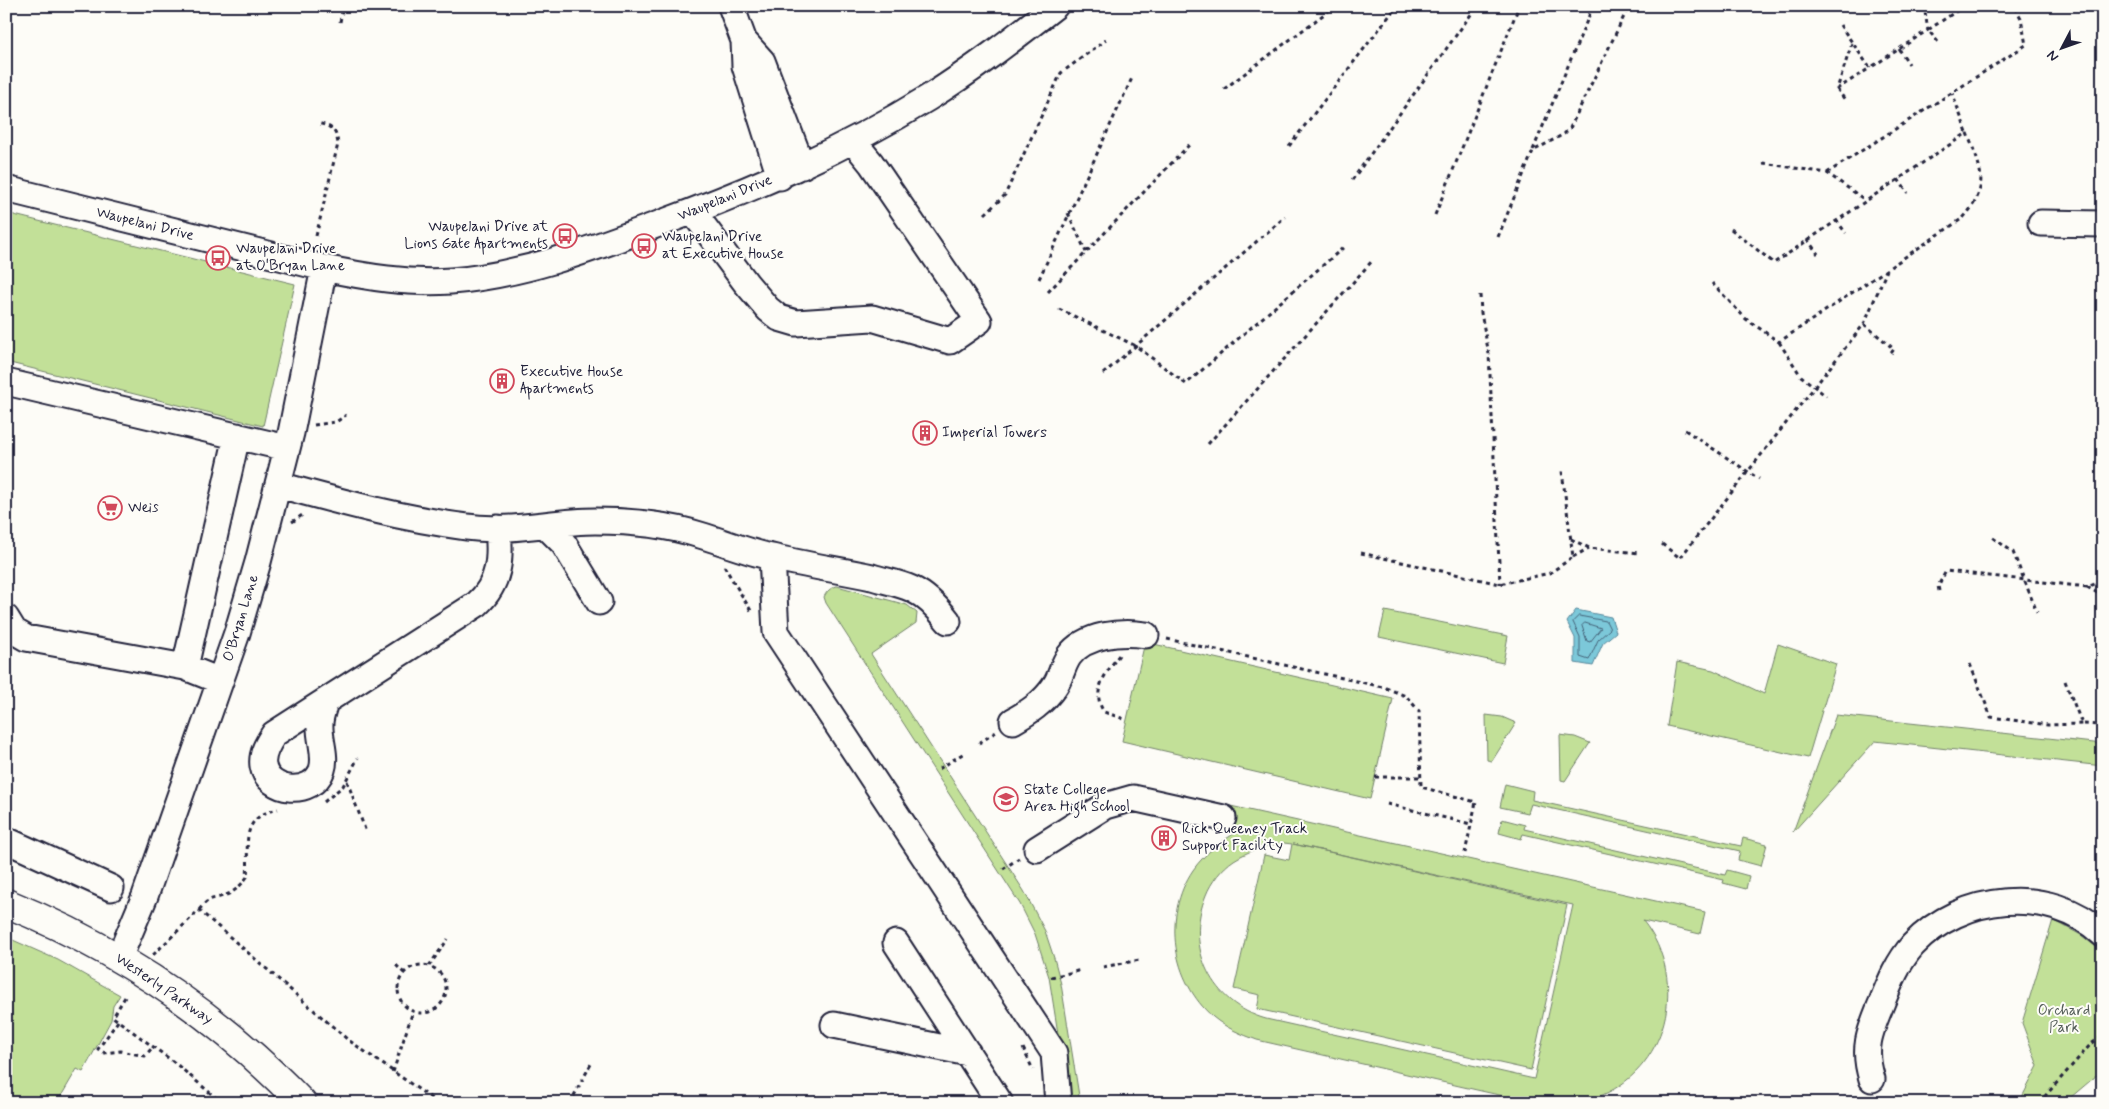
<svg xmlns="http://www.w3.org/2000/svg" width="2109" height="1109" viewBox="0 0 2109 1109" font-family="Mynerve,sans-serif">
	<style>
		.green { fill: #c2e098; stroke: #72816a; fill-rule: evenodd }
		.water { fill: #7bc8d9; stroke: #57869a }
		.lines { fill: none; stroke-linecap: round; stroke-linejoin: round }
		.shore { stroke: #46647a; stroke-width: 1 }
		.minor-casing { stroke: #22223b; stroke-width: 29 }
		.major-casing { stroke: #22223b; stroke-width: 31 }
		.path { stroke: #22223b; stroke-width: 3; stroke-dasharray: 4 4; stroke-linecap: butt }
		.minor { stroke: #fdfcf7; stroke-width: 25 }
		.major { stroke: #fdfcf7; stroke-width: 28 }
		.labels { text-anchor: middle; dominant-baseline: central; stroke-width: 4; stroke-linejoin: round; paint-order: stroke }
		.street-label { font-size: 15px; fill: #22223b; stroke: #fdfcf7 }
		.poi-label { font-size: 15px; fill: #22223b; stroke: #fdfcf7; text-anchor: start }
		.park-label { font-size: 15px; fill: #525b57; stroke: #fdfcf7 }
	</style>
	<rect width="100%" height="100%" fill="#fdfcf7"/>
	<filter id="ink" filterUnits="userSpaceOnUse"><feTurbulence type="fractalNoise" baseFrequency=".02" numOctaves="2"/><feDisplacementMap in="SourceGraphic" scale="10" xChannelSelector="R" yChannelSelector="G"/><feConvolveMatrix kernelMatrix="1 2 1 2 8 2 1 2 1" color-interpolation-filters="sRGB"/></filter>
	<g filter="url(#ink)">
		<path class="green" d="M6,213L295,284L263,426L6,362Z
			M837,586L907,605L917,613L916,623L871,654L1024,891L1045,931L1054,958L1061,984L1080,1102L1100,1098L1099,1103H1069L1049,977L1035,934L1020,904L826,603L824,597C827,591 830,588 837,586Z
			M1385,611L1508,636L1503,663L1379,637Z
			M1145,642L1393,699L1370,799L1122,741Z
			M1778,644L1836,664L1808,758L1667,726L1677,662L1713,670L1764,694Z
			M1486,715L1502,717L1516,723L1492,761L1487,760Z
			M1836,715L2103,744V766L1875,741L1793,832Z
			M1560,735L1575,737L1590,743L1565,781L1561,780Z
			M1505,784L1533,791L1532,800L1741,846L1743,838L1767,844L1761,866L1738,860L1740,851L1531,804L1528,813L1500,807Z
			M1226,805L1705,912L1700,934L1643,921C1690,980 1668,1072 1595,1098C1576,1105 1555,1103 1534,1103L1257,1040C1241,1034 1226,1028 1213,1017C1172,981 1162,916 1193,870C1205,853 1221,841 1239,831L1221,826ZM1284,843L1292,844L1289,860L1264,855L1234,989L1260,995L1257,1009L1531,1070L1567,905L1293,844L1573,905L1534,1079L1266,1019C1212,1004 1184,948 1206,895C1211,882 1222,868 1234,860C1250,850 1266,845 1284,843Z
			M1502,819L1525,825L1524,829L1725,875L1727,870L1749,876L1746,889L1723,883L1724,880L1523,834L1521,839L1499,833Z
			M2053,920L2081,935L2101,951L2103,950V1070L2064,1103H2019L2038,1066L2022,1023Z
			M6,937L58,960L120,995L113,1006L111,1020L83,1072L77,1069L57,1103H6Z"/>
		<path class="water" d="M1576,610L1611,617L1616,632L1603,643L1593,666L1575,663V638L1567,622Z"/>
		<g class="lines">
			<path class="shore" d="M1579,616L1606,621L1610,629L1598,640L1589,660L1580,657V637L1573,622Z
				M1585,623L1601,628L1590,642L1587,641L1582,626Z"/>
			<g class="minor-casing">
				<path id="minor" d="M731,6L744,41L745,66L780,177
					M744,41L762,61L802,166
					M6,189L324,268C366,277 408,284 451,281C523,275 589,250 656,225C751,190 842,151 928,98C973,70 1014,38 1055,6
					M693,212L746,283L768,309L779,318L796,323L872,318L950,341L979,321L871,163L853,141
					M2041,223L2103,224
					M6,382L287,448
					M279,485C341,502 404,519 467,527C509,533 553,521 595,521C629,521 668,525 700,535C724,542 747,552 772,557C805,565 839,570 872,577C885,581 899,583 912,589C927,596 938,608 948,621
					M545,525L564,544L599,602
					M772,557L776,632L1054,1053L1058,1103
					M6,618L14,631L26,638L185,667L220,681
					M185,667L237,436
					M325,702C323,709 320,717 320,724C319,740 327,755 322,770C312,797 268,793 263,766C261,754 268,743 274,734L477,604C500,583 501,558 498,528
					M1013,721C1029,712 1043,703 1054,687C1061,678 1062,666 1069,656C1085,634 1121,631 1146,635
					M6,840L111,888
					M1037,849L1105,806L1133,798L1223,818
					M896,943L1000,1103
					M119,958L145,896L237,633L258,562L291,433L324,268
					M834,1025L968,1053
					M1872,1079C1862,1048 1870,1031 1882,1002C1890,982 1898,962 1913,945C1961,894 2049,884 2103,934"/>
			</g>
			<g class="major-casing">
				<path id="major" d="M6,903C119,949 218,1015 302,1103"/>
			</g>
			<path class="path" d="M340,22L343,6
				M1840,25L1870,68L1928,30L1924,6
				M1938,42L1928,30L1964,6
				M1852,43L1837,89L1870,68
				M1899,49L1909,64
				M1224,89L1335,6
				M1837,89L1845,100
				M1289,146L1397,6
				M1533,150L1593,6
				M1763,163L1827,173L1865,200
				M1827,173L2026,45L2021,18L2014,6
				M1898,179L1908,193
				M1352,180L1477,6
				M1068,213L1086,252
				M985,214L1005,195L1061,73L1106,40
				M1435,215L1519,6
				M1836,220L1846,233
				M1731,229L1774,263L1967,133L1952,93
				M316,236L338,144C336,129 332,127 318,123
				M1498,237L1533,151L1564,134L1570,128L1629,6
				M1807,239L1818,254
				M1039,279L1133,76
				M1712,283L1746,319L1779,342L1963,218C1991,187 1981,168 1967,133
				M1048,292L1190,144
				M1480,295L1481,313L1489,354L1500,584
				M1059,309L1136,346L1186,384L1344,247
				M1864,324L1894,349L1889,356
				M1779,342L1801,376L1826,396
				M1103,374L1285,217
				M314,425L336,422L346,415
				M1685,430L1759,479
				M1208,444L1373,260
				M292,522L304,514
				M1993,538L2013,552L2037,612
				M1571,539L1589,548L1639,553
				M1662,544L1680,558L1864,324L1887,270
				M1361,553L1500,584L1550,573L1573,557L1562,471
				M1573,557L1589,548
				M724,566L753,614
				M2087,587L2103,596
				M1939,591L1938,586L1946,571L2087,587L2103,581
				M1167,639L1383,687L1406,696L1419,711L1421,787L1476,802L1465,853
				M1119,655C1107,672 1090,691 1104,712L1127,720
				M1970,664L1991,717L2048,725L2082,724
				M2065,681L2082,724L2103,725
				M979,743L996,732
				M939,769L964,753
				M1375,777H1420
				M347,781L366,832
				M324,802L343,786L358,758
				M1387,804L1471,824
				M1003,869L1019,858
				M199,910C211,895 211,901 226,895C235,892 242,884 247,877C250,846 237,818 278,809
				M153,955L199,910L347,1039L438,1103
				M396,965L404,973
				M398 989a24 24 0 1 1 48 0a24 24 0 1 1-48 0Z
				M429,966L448,939
				M1103,967L1140,960
				M1051,977L1082,970
				M125,997L113,1017L175,1063L222,1103
				M118,1021L98,1049L105,1053L121,1051L145,1056L153,1047
				M1023,1048L1033,1070
				M393,1072L413,1011
				M570,1103L591,1064
				M2039,1103L2091,1044L2103,1036"/>
			<use href="#minor" class="minor"/>
			<use href="#major" class="major"/>
		</g>
	</g>
	<defs>
		<g id="bus-ring" transform="scale(1.25)"><circle r="9.5" fill="#fdfcf7" stroke="#d1495b" stroke-width="1.5"/><path d="M-5-6H5V4H4V6H2V4H-2V6H-4V4H-5ZM-3.5-4V0h7V-4ZM-3.5 1.2v1.5H-2V1.2ZM2 1.2v1.5H3.5V1.2Z" fill="#d1495b"/></g>
		<g id="building-ring" transform="scale(1.25)"><circle r="9.5" fill="#fdfcf7" stroke="#d1495b" stroke-width="1.5"/><path d="M-4-6H4V6H1V3H-1V6H-4ZM-2.5-4.3h1.7v1.8h-1.7ZM.8-4.3h1.7v1.8H.8ZM-2.5-1h1.7V.8h-1.7ZM.8-1h1.7V.8H.8Z" fill="#d1495b"/></g>
		<g id="supermarket-ring" transform="scale(1.25)"><circle r="9.5" fill="#fdfcf7" stroke="#d1495b" stroke-width="1.5"/><path d="M-6-5.5h2.5l.6 2H6L4.5 2H-2.5L-4.4-4H-6ZM-1.5 3.2a1.3 1.3 0 1 0 .1 0ZM3 3.2a1.3 1.3 0 1 0 .1 0Z" fill="#d1495b"/></g>
		<g id="school-ring" transform="scale(1.25)"><circle r="9.5" fill="#fdfcf7" stroke="#d1495b" stroke-width="1.5"/><path d="M0-5L7-2L0 1L-7-2ZM-4 1L0 2.5L4 1V4Q0 6-4 4Z" fill="#d1495b"/></g>
	</defs>
	<g fill-rule="evenodd">
		<use href="#bus-ring" x="565" y="236"/>
		<use href="#bus-ring" x="644" y="246"/>
		<use href="#bus-ring" x="218" y="258"/>
		<use href="#building-ring" x="502" y="381"/>
		<use href="#building-ring" x="925" y="433"/>
		<use href="#supermarket-ring" x="110" y="508"/>
		<use href="#school-ring" x="1006" y="799"/>
		<use href="#building-ring" x="1164" y="838"/>
	</g>
	<g class="labels">
		<g class="street-label">
			<text transform="translate(725 198) rotate(-22)">Waupelani Drive</text>
			<text transform="translate(145 224) rotate(14)">Waupelani Drive</text>
			<text transform="translate(241 618) rotate(-73)">O'Bryan Lane</text>
			<text transform="translate(164 989) rotate(34)">Westerly Parkway</text>
		</g>
		<g class="poi-label">
			<text x="548" y="227" text-anchor="end">Waupelani Drive at<tspan x="548" dy="17">Lions Gate Apartments</tspan></text>
			<text x="662" y="237">Waupelani Drive<tspan x="662" dy="17">at Executive House</tspan></text>
			<text x="236" y="249">Waupelani Drive<tspan x="236" dy="17">at O'Bryan Lane</tspan></text>
			<text x="520" y="372">Executive House<tspan x="520" dy="17">Apartments</tspan></text>
			<text x="942" y="433">Imperial Towers</text>
			<text x="128" y="508">Weis</text>
			<text x="1024" y="790">State College<tspan x="1024" dy="17">Area High School</tspan></text>
			<text x="1182" y="829">Rick Queeney Track<tspan x="1182" dy="17">Support Facility</tspan></text>
		</g>
		<g class="park-label">
			<text x="2064" y="1011">Orchard<tspan x="2064" dy="17">Park</tspan></text>
		</g>
	</g>
	<rect width="2109" height="1109" fill="none" stroke="#fdfcf7" stroke-width="25"/>
	<rect x="12" y="12" width="2084" height="1084" fill="none" stroke="#22223b" stroke-width="2" filter="url(#ink)"/>
	<g transform="translate(2062 48) rotate(229)" stroke="#fdfcf7" stroke-width="4" paint-order="stroke">
	<path d="M0-4L9 19L0 12L-9 19Z" fill="#22223b"/>
	<text y="-8" font-size="14" font-weight="bold" text-anchor="middle" fill="#22223b">N</text>
	</g>
</svg>
